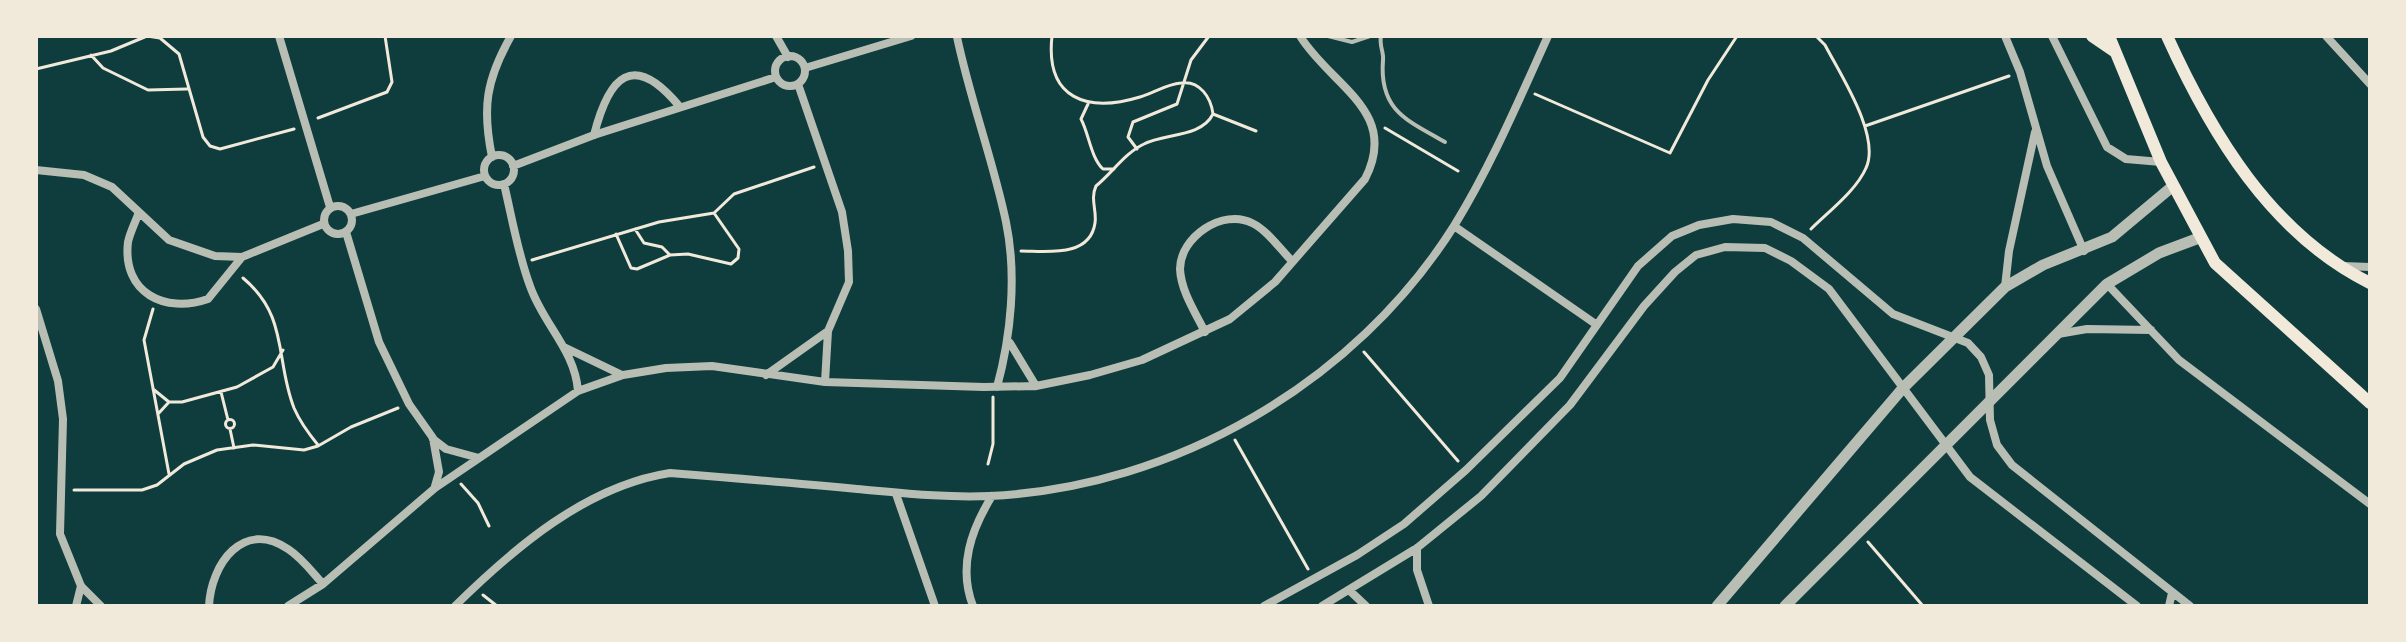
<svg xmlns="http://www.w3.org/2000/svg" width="2406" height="642" viewBox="0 0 2406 642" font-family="Inter,sans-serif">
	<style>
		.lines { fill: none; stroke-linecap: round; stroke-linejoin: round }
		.path { stroke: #f1e9da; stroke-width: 3 }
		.service { stroke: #b8beb3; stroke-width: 4 }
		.minor { stroke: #b8beb3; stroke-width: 8 }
		.tertiary { stroke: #b8beb3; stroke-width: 11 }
		.secondary { stroke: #f1e9da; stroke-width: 12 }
	</style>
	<rect width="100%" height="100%" fill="#0f3d3e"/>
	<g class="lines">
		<path class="path" d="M91,55L103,68L148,90L187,89
			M36,69L111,51L147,36L160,38L179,54L203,137L210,146L220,149L294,129
			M1535,94L1670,153L1708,80L1737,36
			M1088,104L1081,119C1089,134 1091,158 1103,169H1114
			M1213,114L1256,131
			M318,118L387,92L392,82L385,36
			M1865,126L2009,76
			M1385,128L1458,171
			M1137,149L1128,137L1133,122L1177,104L1191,60L1209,36
			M635,229L644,243L662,247L670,255
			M1811,229C1828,212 1856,191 1866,168C1881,136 1840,74 1825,45L1816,36
			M616,234L631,268L637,269L670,255L688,254L731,264L738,258L739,249L714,213
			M1021,251C1046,251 1090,258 1095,223C1097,211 1090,199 1096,186C1112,173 1125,153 1144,144C1164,133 1201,138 1213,114C1211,98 1200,80 1181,83C1167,84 1153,93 1140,97C1087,113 1045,99 1052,36
			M532,260L659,222L714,213L734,194L814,167
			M243,278C289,316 275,360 294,408C300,422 309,434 318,445
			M153,309L144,340L169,474
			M1364,352L1458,461
			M153,389L169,402H182L237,387L273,367L283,350
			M221,392L228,420
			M158,414L169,402
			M225.5 424a4.5 4.5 0 1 1 9 0a4.5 4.5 0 1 1-9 0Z
			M230,429L234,448
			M1235,440L1308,569
			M988,464L993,444V397
			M461,484L478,503L489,526
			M74,490H142L157,485L184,464L217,450L253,445L304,450L318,446L351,427L398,408
			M1868,542L1923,606
			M483,595L497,606"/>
		<path class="service" d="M1328,36L1352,42L1370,36
			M1381,36C1379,46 1384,52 1383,60C1379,110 1406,120 1445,142"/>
		<path class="minor" d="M279,36L330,207
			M776,36L788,57
			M2005,36L2020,72L2047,166L2084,251
			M2052,36L2107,147L2126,159L2161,162
			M2326,36L2370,84
			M957,37C970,99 993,160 1006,222C1017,275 1011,336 997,387
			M775 71a15 15 0 1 1 30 0a15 15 0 1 1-30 0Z
			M805,68L911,36
			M798,84L842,212L848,251L849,282L828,331L825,382
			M594,135C609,76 633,50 680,107
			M484 170a15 15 0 1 1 30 0a15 15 0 1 1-30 0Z
			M492,157C482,108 486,80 511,36
			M513,166L594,135L776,77
			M36,170L84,175L112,187L169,240L215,256L242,257L323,224
			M504,184C512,218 518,254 530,286C543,324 575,350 578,391
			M324 220a14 14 0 1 1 28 0a14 14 0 1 1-28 0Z
			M139,212C136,221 130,232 128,242C122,293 165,314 208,299L242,257
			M351,214L485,176
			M1454,226L1597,325
			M346,232L379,342L409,404L433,438L439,472L435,486
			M2343,266L2370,267
			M2107,284L2179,360L2370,504
			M2005,287L2009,251L2035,132
			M36,309L58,381L63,419L60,534L81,586L101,606
			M1205,332C1195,312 1181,291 1180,269C1180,237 1223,208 1252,223C1267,230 1280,249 1292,261
			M2058,334L2087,329L2151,330
			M1010,343L1036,386
			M566,348L622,375
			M766,375L828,331
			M433,439L446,449L479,458
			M896,494L935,606
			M1417,548V570L1429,606
			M1350,591L1366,606
			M76,606L81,586
			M209,606C211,564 243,519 288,549C302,558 312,572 323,584
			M288,606L323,584L435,488L578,391L623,375L666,368L712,366L825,382L984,387L1036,386L1090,375L1142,360L1230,319L1275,282L1365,179C1400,111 1331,86 1300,36
			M455,606C514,548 586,486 670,473C733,478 795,483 857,489C902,493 945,498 990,496C1175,487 1355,383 1454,226C1491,166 1519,100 1548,36
			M973,606C958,567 971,530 992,496
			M1264,606L1357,555L1404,524L1466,470L1560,378L1638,266L1672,236L1699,225L1733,219L1771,222L1803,238L1893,314L1968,343L1981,357L1989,375L1990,420L1997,445L2012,465L2190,606
			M1322,606L1417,548L1481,496L1570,405L1644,306L1675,272L1696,255L1725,247L1765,248L1791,261L1829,289L1970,477L2137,606
			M2169,606L2172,593"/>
		<path class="tertiary" d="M1717,606L1903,388L2005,287L2043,265L2112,237L2173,186
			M1785,606L2107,284L2159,253L2199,238"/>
		<path class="secondary" d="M2092,36L2114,51
			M2109,36L2161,162L2215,263L2370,403
			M2167,36C2211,133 2271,234 2370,283"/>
	</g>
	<rect width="2406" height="642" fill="none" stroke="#f1e9da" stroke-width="76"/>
</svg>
